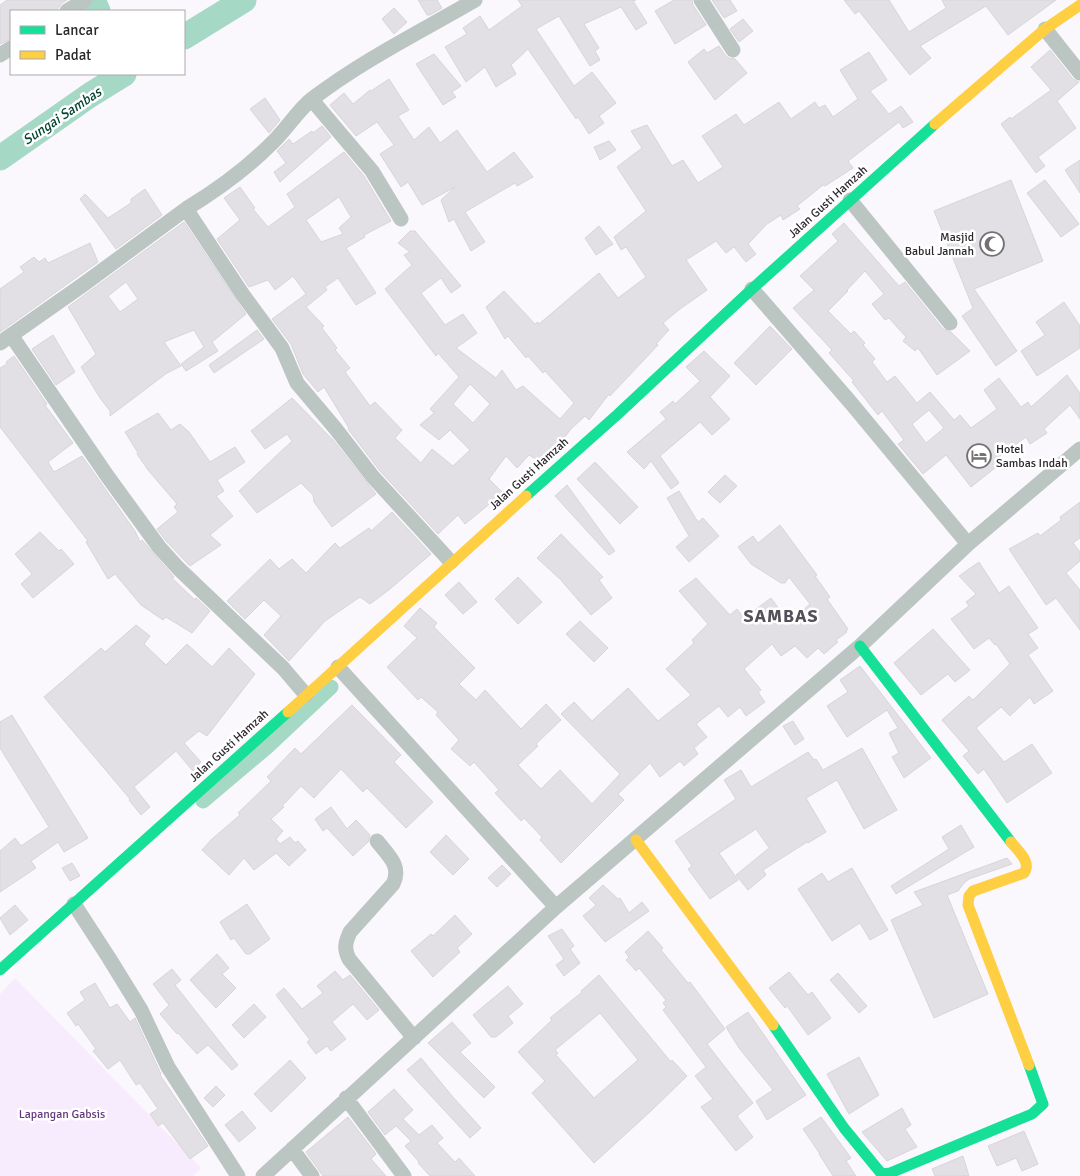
<svg xmlns="http://www.w3.org/2000/svg" width="1080" height="1176" viewBox="0 0 1080 1176" font-family="Signika,sans-serif">
	<style>
		.green { fill: #f7ecfe }
		.lines { fill: none; stroke-linecap: round; stroke-linejoin: round }
		.canal { stroke: #a5d9c5; stroke-width: 15 }
		.river { stroke: #a5d9c5; stroke-width: 25 }
		.building { fill: #e2e0e4; stroke: #d8d5da; fill-rule: evenodd }
		.street { stroke: #bbc5c1; stroke-width: 15 }
		.fast { stroke: #16e098; stroke-width: 11 }
		.slow { stroke: #ffcf43; stroke-width: 11 }
		.labels { text-anchor: middle; dominant-baseline: central; stroke-width: 5; stroke-linejoin: round; paint-order: stroke }
		.street-label { font-size: 12px; fill: #2b282c; stroke: #fff }
		.poi-label { font-size: 12px; fill: #2b282c; stroke: #fff; text-anchor: end }
		.park-label { font-size: 12px; fill: #65387d; stroke: #fff }
		.water-label { font-size: 14px; font-style: italic; fill: #014531; stroke: #fff }
		.district-label { font-size: 18px; font-weight: bold; letter-spacing: 1px; fill: #554f59; stroke: #fff }
	</style>
	<rect width="100%" height="100%" fill="#fbf8fd"/>
	<path class="green" d="M15,978L201,1168L193,1176H0V994Z"/>
	<g class="lines">
		<path class="canal" d="M203,801L267,747L331,687"/>
		<path class="river" d="M93,0L98,11
			M184,37L244,0
			M0,158L90,95L124,74"/>
	</g>
	<path class="building" d="M7,0H67L62,3L56,11H11V39L0,44V5Z
		M418,0H437L442,8L430,15H427Z
		M518,0H636L633,1L647,23L636,30L621,7L584,24L599,48L595,51L600,60L590,66L559,16L536,29L574,86L592,72L616,103L599,116L604,123L589,134L578,117L576,119L528,49L511,65L516,74L496,87L485,67L466,82L445,47L467,34L463,28L480,16L489,30L522,6Z
		M674,0H692L693,5L706,25L675,44L655,11Z
		M712,0H730L737,11L724,18Z
		M844,0H889L909,32L946,8L942,0H1056L1008,35L986,6L920,46L931,58L910,75L859,11L855,14Z
		M394,8L407,22L394,34L382,19Z
		M743,19L753,31L739,42L730,29Z
		M719,46L725,55L729,58L735,59L747,73L715,100L688,62L704,49L707,53Z
		M1050,50L1073,79L1079,82L1057,101L1076,128L1038,157L1045,166L1036,173L1001,124L1010,117L1011,119L1051,90L1031,67Z
		M869,52L887,80L870,91L889,114L901,106L913,122L903,128L899,122L848,161L853,168L825,186L823,185L797,206L800,209L783,220L781,215L767,224L748,244L756,254L746,262L734,247L726,253L716,241L686,260L707,290L680,309L663,323L669,330L656,344L658,345L610,396L609,394L589,420L585,416L571,429L556,448L541,462L529,455L517,468L506,456L489,479L503,493L465,524L458,515L438,534L380,471L348,429L349,428L324,387L318,392L303,374L291,344L272,319L306,294L293,276L275,290L268,280L249,287L217,239L240,220L224,198L240,187L255,208L253,209L268,227L295,207L287,194L344,152L364,176L391,221L364,235L365,237L346,248L376,293L356,305L338,278L325,287L327,290L306,307L324,326L322,328L337,348L335,350L350,368L345,372L370,406L375,402L402,430L395,438L421,463L432,449L453,466L470,450L450,430L439,440L420,425L434,413L430,409L459,377L438,353L436,356L385,289L412,265L404,255L410,252L398,243L410,231H415L461,286L451,293L441,278L421,293L445,325L463,314L477,333L456,348L496,378L502,370L516,390L523,386L560,419L574,403L545,371L543,373L528,356L526,358L508,336L505,339L486,307L504,291L535,324L538,322L539,324L599,273L618,298L646,277L626,247L621,250L614,237L646,211L617,167L642,148L631,131L647,125L672,166L683,160L698,183L723,167L702,136L736,114L744,125L779,102L791,119L815,102L819,108L825,105L833,117L858,99L840,70ZM339,197L351,217L339,228L343,234L321,242L306,220ZM470,384L490,404L473,423L453,404Z
		M434,54L461,86L452,92L456,97L443,105L416,64Z
		M389,79L409,110L398,116L414,140L429,127L440,143L457,130L487,172L514,152L533,177L517,186L515,183L465,212L485,242L471,251L454,219L449,222L441,200L455,187L422,205L408,182L401,187L380,154L394,145L377,122L356,136L330,105L344,93L353,104L370,90L371,91Z
		M265,98L280,120L269,133L250,109Z
		M322,126L331,137L280,182L274,172L286,163L277,151L289,139L293,144L312,131L313,133Z
		M609,141L616,150L600,160L594,147Z
		M1080,160V193L1065,170Z
		M1011,180L1043,261L974,289L1017,351L996,366L962,316L973,308L934,211Z
		M1045,180L1079,224L1061,237L1027,193Z
		M145,189L162,215L116,249L80,199L85,194L108,218L131,203V199Z
		M184,222L246,314L212,342L218,351L186,371L181,364L204,347L194,330L164,342L181,366L167,373L110,416V411L100,398L81,367L96,354L68,307ZM126,282L138,299L120,312L108,296Z
		M844,223L899,286L905,282L943,329L951,332L970,351L937,375L918,348L915,351L903,341L906,337L889,318L885,320L872,304L884,294L865,271L847,290L848,291L828,311L851,334L854,331L865,343L863,345L875,359L872,362L887,382L895,376L917,403L930,392L954,420L960,415L971,428L997,409L984,390L999,378L1021,407L1028,402L1031,407L1067,375L1080,393V419L1070,405L1044,429L1047,433L1030,444L1026,437L996,459L1000,464L971,487L946,455L923,474L898,444L904,440L882,411L878,415L852,382L854,381L829,353L832,350L793,308L814,290L800,276L838,241L832,234ZM929,410L944,428L926,443L912,424Z
		M599,226L613,244L596,255L585,238Z
		M90,243L98,262L0,332V289L24,272L20,267L34,257L39,262L45,258L48,263Z
		M1064,302L1080,326V348L1037,376L1021,351L1045,335L1036,322Z
		M770,326L792,349L756,385L734,363Z
		M257,330L264,339L214,373L209,365Z
		M53,335L75,372L56,385L32,349Z
		M704,351L730,376L710,397L730,419L712,435L700,422L660,456L679,483L671,489L651,461L644,469L627,452L666,419L660,412L673,401L675,404L700,381L686,367Z
		M14,356L47,404L45,405L73,443L48,462L54,472L82,456L135,531L140,542L142,540L174,577L172,578L195,600L196,598L210,611L192,633L166,617L163,620L141,605L115,574L108,579L86,542L88,541L0,427V368L7,364L6,362Z
		M292,398L333,440L376,494L332,527L314,502L313,495L301,483L257,513L239,491L292,441L287,434L265,449L251,431Z
		M158,413L171,430L180,424L189,432L210,462L235,447L245,462L217,480L224,491L216,496L233,516L210,535L221,545L190,566L166,541L157,529L178,512L174,507L177,504L148,470L137,454L138,453L125,432Z
		M595,462L638,507L620,524L577,479Z
		M725,475L737,486L720,503L708,492Z
		M567,485L615,551L609,555L555,496Z
		M679,491L698,522L703,518L719,536L689,562L676,547L689,536L667,498Z
		M1080,502V538L1073,543L1080,552V561L1066,573L1080,590V630L1056,598L1046,605L1009,549L1038,533L1040,536L1061,520L1060,517Z
		M392,512L431,554L390,589L370,604L360,597L325,621L289,661L264,635L281,616L264,600L245,619L227,601L270,559L279,569L292,559L306,573L335,543L340,548L369,528L371,531Z
		M780,525L817,575L815,576L830,597L827,599L848,629L846,631L847,632L836,640L838,642L824,654L818,648L807,658L795,646L781,656L772,644L744,669L761,690L758,692L765,702L746,716L740,707L728,717L719,706L696,724L707,737L694,748L698,754L684,766L680,761L660,777L650,763L618,794L624,800L561,863L540,840L542,837L524,818L521,821L495,793L499,790L474,762L470,766L451,749L459,740L436,715L438,712L421,697L418,700L387,667L417,638L404,626L420,608L437,623L434,627L475,668L459,684L476,700L485,690L521,729L546,704L561,720L536,744L538,746L518,765L541,789L560,770L592,804L620,774L561,714L574,702L592,721L628,688L658,721L691,695L666,669L694,643L692,640L708,624L679,591L696,578L730,615L737,609L744,618L771,598L789,622L810,604L789,577L785,583H781L751,564L738,547L753,536L758,543Z
		M40,532L59,551L61,549L74,564L33,598L21,584L32,574L15,554Z
		M561,534L603,577L599,580L612,598L591,615L560,579L537,558Z
		M979,562L999,593L1009,586L1038,628L1028,634L1038,648L1028,655L1053,691L1034,704L1030,697L1010,716L1001,707L976,728L1004,762L1032,744L1052,773L1007,803L984,769L978,774L963,756L969,751L942,720L969,696L973,700L1010,664L996,644L995,645L989,638L974,649L951,619L969,606L966,602L976,594L959,576Z
		M518,577L542,602L518,624L495,599Z
		M459,582L477,602L463,614L445,595Z
		M580,621L608,648L594,662L566,634Z
		M136,625L150,636L144,644L166,665L187,644L212,667L229,648L255,674L207,736L199,731L184,743L201,762L193,771L176,751L134,787L150,807L141,815L129,800L130,799L44,697L101,648L105,652Z
		M933,629L970,670L955,682L948,674L921,695L894,663Z
		M860,666L931,758L904,778L892,757L899,753L889,733L898,728L887,710L847,737L827,706L848,692L840,680Z
		M352,705L401,755L394,762L433,802L406,828L367,788L363,792L341,769L314,798L301,786L282,806L284,807L271,819L283,831L276,839L280,844L290,837L295,843L298,841L306,850L289,866L276,853L254,870L244,858L229,875L202,850L212,839L240,815L238,813L271,781L267,777L295,748L301,754Z
		M12,715L88,838L64,852L58,842L31,861L36,868L0,892V851L15,838L21,846L49,827L0,748V722Z
		M793,721L804,739L795,745L783,726Z
		M862,748L897,810L864,829L837,780L806,798L826,832L808,843L807,842L763,870L766,875L748,890L736,875L769,848L756,829L719,853L738,880L710,899L688,869L692,866L675,841L736,799L724,780L741,770L751,787L808,752L814,760L816,759L823,770Z
		M331,807L347,829L356,820L370,835L368,842L353,856L327,828L323,831L315,819Z
		M961,825L974,847L896,894L891,886L949,849L942,837Z
		M446,835L469,859L453,875L430,852Z
		M1007,858L1012,864L969,879L964,883L958,891L947,895L988,994L934,1018L891,920L923,905L914,892Z
		M72,863L80,876L70,881L62,868Z
		M502,865L511,874L497,887L488,878Z
		M852,868L888,930L870,940L860,923L832,941L798,889L822,873L828,882Z
		M603,885L618,899L620,898L629,913L642,902L649,911L605,942L583,916L596,905L589,898Z
		M247,904L270,939L250,954H246L234,938L231,940L220,922Z
		M15,905L28,920L10,935L0,918Z
		M455,915L472,934L457,948L460,952L433,977L411,951L431,934L433,936Z
		M562,929L574,946L570,949L580,963L564,976L556,965L564,959L548,936Z
		M648,931L663,948L661,950L688,983L690,982L725,1029L707,1044L753,1103L737,1116L753,1137L736,1151L701,1107L713,1099L695,1076L706,1067L663,1010L666,1007L663,1003L666,1000L639,968L636,971L626,960L629,957L625,952Z
		M217,954L229,968L222,974L236,988L216,1008L190,980Z
		M172,969L181,980L175,985L238,1065L232,1070L208,1045L197,1054L178,1033L177,1034L160,1014L169,1005L153,984Z
		M335,971L343,980L350,975L379,1010L367,1020L353,1004L332,1022L346,1039L331,1051L327,1046L316,1054L307,1042L310,1040L276,995L284,988L302,1009L323,993L317,986Z
		M789,972L808,995L812,992L831,1018L808,1035L787,1006L785,1008L769,988Z
		M838,973L867,1006L859,1013L830,980Z
		M599,975L671,1062L672,1060L687,1076L652,1110L594,1163L532,1093L545,1081L518,1052L552,1020L550,1018L582,992L581,991ZM600,1013L638,1060L594,1098L556,1055L558,1053L555,1050Z
		M95,983L110,1008L117,1004L130,1022L135,1018L161,1074L160,1075L208,1146L190,1159L163,1123L158,1126L150,1114L158,1109L140,1083L136,1085L120,1060L108,1069L93,1051L96,1049L78,1024L76,1026L67,1013L85,1000L80,992Z
		M508,986L523,1004L508,1016L513,1023L496,1037H491L473,1015Z
		M254,1004L266,1017L244,1038L232,1025Z
		M748,1012L806,1095L767,1120L756,1101L773,1090L739,1048L726,1027Z
		M452,1022L471,1043L460,1052L495,1087L484,1098L428,1043Z
		M859,1057L879,1095L849,1114L827,1074Z
		M421,1058L452,1096L481,1128L470,1138L407,1070Z
		M290,1060L306,1078L271,1112L254,1094Z
		M216,1086L225,1095L213,1107L204,1098Z
		M394,1089L413,1110L403,1119L419,1135L432,1125L443,1138L437,1143L455,1162L459,1158L475,1176H430L418,1163L419,1162L405,1146L411,1141L396,1126L385,1135L368,1112Z
		M902,1108L911,1125L905,1129L917,1147L887,1161L862,1132Z
		M242,1111L256,1128L239,1142L225,1125Z
		M348,1117L376,1154L371,1159L386,1176H323L306,1152Z
		M821,1117L851,1158L846,1161L856,1176H833L819,1154H820L803,1129Z
		M1024,1131L1038,1164L1022,1171L1016,1158L997,1166L988,1146Z
		M963,1156L969,1176H935L932,1169Z"/>
	<g class="lines">
		<path class="street" d="M701,0L733,50
			M67,11L85,0
			M1045,29L1080,73
			M0,55L11,48
			M312,100L372,171L401,219
			M850,200L950,323
			M186,209C217,190 245,170 271,144C285,131 298,110 312,99C363,60 420,32 475,0
			M752,289L851,403L968,544
			M11,335L108,477L159,547L178,568L283,668L306,695
			M0,343L84,284L186,209L243,295L282,348L297,383L335,428L373,477L451,562
			M338,667L556,907
			M377,841C388,855 402,866 393,884L350,932C345,943 344,949 349,959L414,1038
			M74,904L109,958L141,1010L168,1067L238,1176
			M346,1098L404,1176
			M292,1149L312,1176
			M263,1176L556,907L860,646L968,544L1080,449"/>
		<path class="fast" d="M526,496L618,414L752,289L935,124
			M860,646L1011,842
			M0,970L288,712
			M773,1025L844,1128L880,1172L884,1174L890,1173L1032,1114L1043,1104L1029,1065"/>
		<path class="slow" d="M935,124L1045,29L1080,5
			M288,712L526,496
			M636,840L773,1025
			M1011,842C1018,851 1032,862 1024,873L973,891L969,896L968,905L1029,1065"/>
	</g>
	<defs>
		<g id="mosque-ring" transform="scale(1.25)"><circle r="9.5" fill="#fff" stroke="#747175" stroke-width="1.5"/><path d="M3.5-4.9A6 6 0 1 0 3.5 4.9A5 5 0 1 1 3.5-4.9Z" fill="#747175"/></g>
		<g id="hotel-ring" transform="scale(1.25)"><circle r="9.5" fill="#fff" stroke="#747175" stroke-width="1.5"/><path d="M-6-4.5h1.5V1H6V5H4.5V3h-9V5H-6ZM-4 0a1.8 1.8 0 1 1 3.6 0ZM.5 0V-2.5h3Q6-2.5 6 0Z" fill="#747175"/></g>
	</defs>
	<g fill-rule="evenodd">
		<use href="#mosque-ring" x="992" y="244"/>
		<use href="#hotel-ring" x="979" y="456"/>
	</g>
	<g class="labels">
		<g class="street-label">
			<text transform="translate(828 202) rotate(-42)">Jalan Gusti Hamzah</text>
			<text transform="translate(529 474) rotate(-42)">Jalan Gusti Hamzah</text>
			<text transform="translate(229 746) rotate(-42)">Jalan Gusti Hamzah</text>
		</g>
		<g class="poi-label">
			<text x="974" y="237">Masjid<tspan x="974" dy="14">Babul Jannah</tspan></text>
			<text x="996" y="449" text-anchor="start">Hotel<tspan x="996" dy="14">Sambas Indah</tspan></text>
		</g>
		<g class="park-label">
			<text x="62" y="1114">Lapangan Gabsis</text>
		</g>
		<g class="water-label">
			<text transform="translate(62 116) rotate(-34)">Sungai Sambas</text>
		</g>
		<g class="district-label">
			<text x="781" y="616">SAMBAS</text>
		</g>
	</g>
	<rect x="10" y="10" width="175" height="65" fill="#ffffff" stroke="#aaa9ab"/>
	<rect x="20" y="26" width="25" height="8" fill="#16e098" stroke="#aaa9ab"/>
	<text x="55" y="35" font-size="15" fill="#2b282c">Lancar</text>
	<rect x="20" y="51" width="25" height="8" fill="#ffcf43" stroke="#aaa9ab"/>
	<text x="55" y="60" font-size="15" fill="#2b282c">Padat</text>
</svg>
